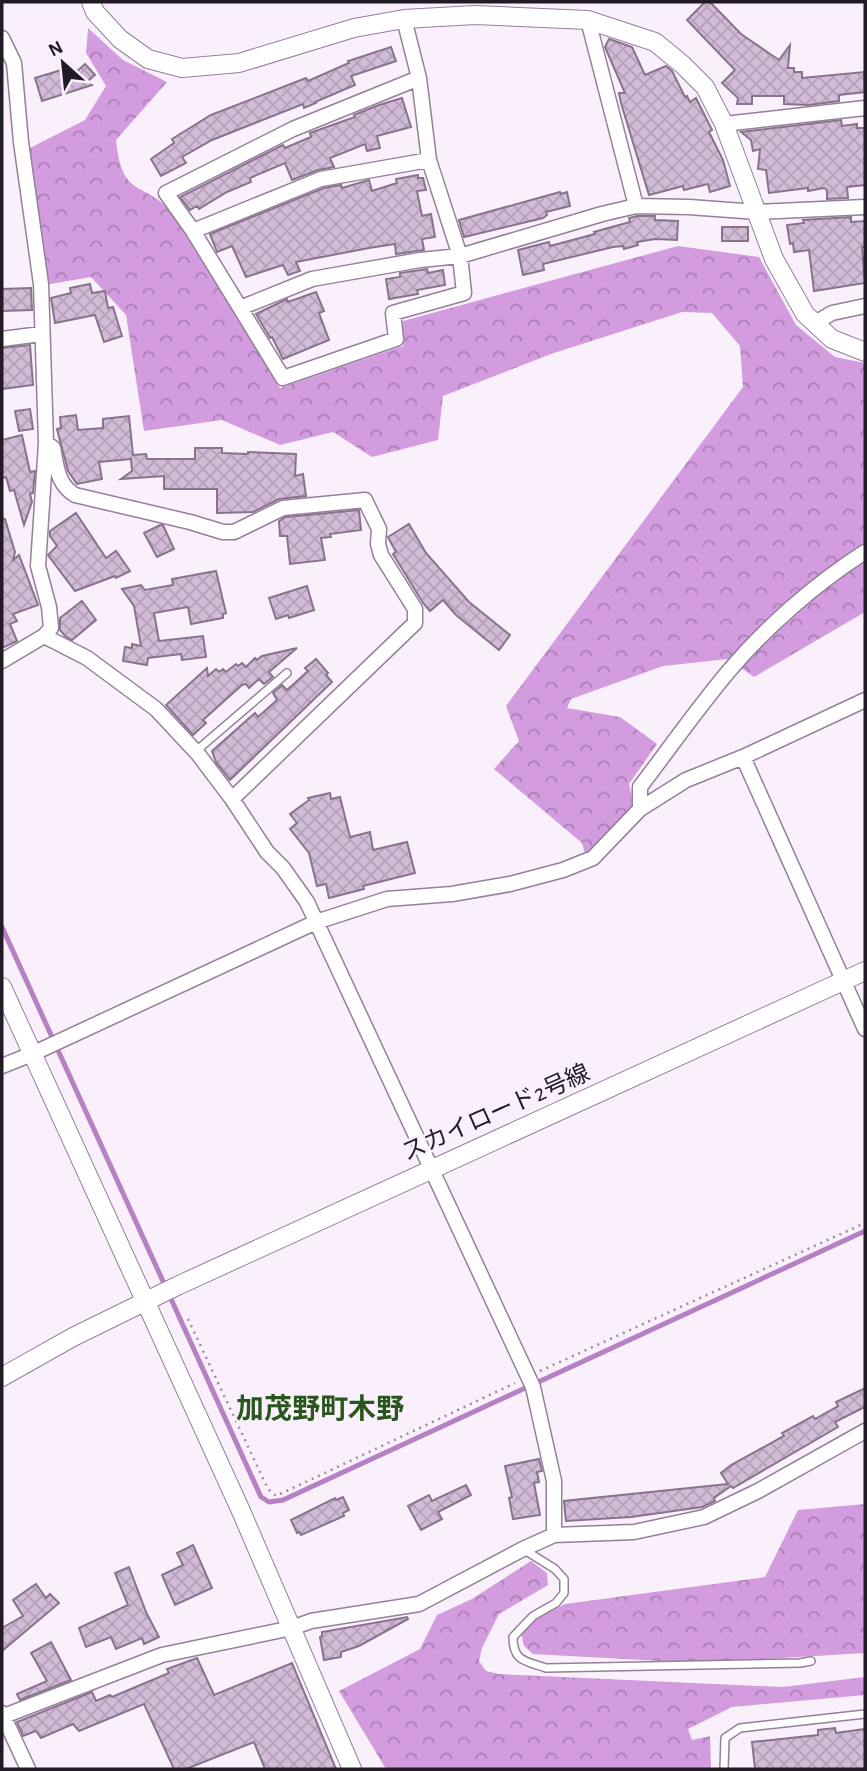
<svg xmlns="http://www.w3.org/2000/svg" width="867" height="1771" viewBox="0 0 867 1771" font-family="'Alegreya Sans','Noto Sans JP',sans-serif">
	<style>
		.forest { fill: url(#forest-crowns) }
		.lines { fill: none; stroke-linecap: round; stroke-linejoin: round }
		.stream { stroke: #b681c2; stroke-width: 5 }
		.building { fill: url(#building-cross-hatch); stroke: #88738d; stroke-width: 2 }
		.service-casing { stroke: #957f9a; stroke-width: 10 }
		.minor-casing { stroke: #957f9a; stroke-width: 17 }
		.tertiary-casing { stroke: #957f9a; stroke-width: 20 }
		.path { stroke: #978e99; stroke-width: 2.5; stroke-dasharray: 2 5; stroke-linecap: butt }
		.service { stroke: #fff; stroke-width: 7 }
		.minor { stroke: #fff; stroke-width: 14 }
		.tertiary { stroke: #fff; stroke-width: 18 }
		.labels { text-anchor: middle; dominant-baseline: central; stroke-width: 5; stroke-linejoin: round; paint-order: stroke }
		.street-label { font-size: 24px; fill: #221a24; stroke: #faf0fc }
		.quarter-label { font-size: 28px; font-weight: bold; fill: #29561d; stroke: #faf0fc }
	</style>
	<defs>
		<pattern id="forest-crowns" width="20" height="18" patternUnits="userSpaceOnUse" patternTransform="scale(1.75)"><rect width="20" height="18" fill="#d29cdf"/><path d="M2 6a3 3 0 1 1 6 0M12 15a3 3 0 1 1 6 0" fill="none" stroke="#aa7eb5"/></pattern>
		<pattern id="building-cross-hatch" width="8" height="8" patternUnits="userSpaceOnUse" patternTransform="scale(1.75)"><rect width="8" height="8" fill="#d2bbd7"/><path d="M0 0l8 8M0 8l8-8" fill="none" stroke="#b4a0b8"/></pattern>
	</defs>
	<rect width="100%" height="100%" fill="#faf0fc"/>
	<path class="forest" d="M88,28L123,60L167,82L116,140C122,198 140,179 172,212L280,388L403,346V321L678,246L759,257L796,325L835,357L865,363V612L754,677L728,659L663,666L571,699L567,708L620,717L657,744L629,784L634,807L585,854L582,843L494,769L519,741L506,706L743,387L740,346L712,313L682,312L554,353L443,396L438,440L372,457L333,432L280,445L222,420L144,431L126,315L91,277L45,285L24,151L85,120L106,86L86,53Z
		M865,1504V1653L697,1663L533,1654L524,1646L521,1633L530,1622L565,1604L765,1577L798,1510Z
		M531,1561L547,1573L548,1585L499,1614L482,1648L479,1661L486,1671L499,1674L783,1687L865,1677V1695L732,1707L688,1729L692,1740L710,1736L711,1769H386L339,1691L420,1649L437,1615L472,1599Z"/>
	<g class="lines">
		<path class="stream" d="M2,927L261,1497L269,1502L283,1500L865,1231"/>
	</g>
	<path class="building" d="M705,2H710L741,34L779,60L790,45L788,68H794V72H802V78L864,72L865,92L839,95V101L809,105L784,104V96H752V104H737L738,98L722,83L735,70L687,20Z
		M609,39L632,47L645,75L666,66L672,71L685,97L687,96L690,102L696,98L712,130L709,132L723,160L730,186L710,192L708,184L684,190L683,186L649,195L621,103L619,93H625L605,47Z
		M391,47L396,61L351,76L355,85L315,102L316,103L304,108L303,104L212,140L182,157L186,163L161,176L151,159L174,143L172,139L211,115L306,78L308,81L349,63L348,61Z
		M85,64L95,75L88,81L92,85L42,101L35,78L71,67L73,75Z
		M402,98L411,127L377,136L380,148L367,151L365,144L330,158L334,167L318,170L292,180L285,163L250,178L251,182L227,192L199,209L197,206L190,210L180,197L283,145L285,148L311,137L310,133L355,117L354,115L379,105Z
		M841,120L842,126L857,124V128H865V185L847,187L848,198L827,199V190L824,188L808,191V188L769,193L766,170L758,169L760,149L753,151L751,140L741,132Z
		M418,175V178H423L426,190L417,191L422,216L431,214L435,237L422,239L424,250L396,254L395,244L369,248L296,262L300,271L288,275L283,265L246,277L232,246L217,252L210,234L324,188L341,185L342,188L369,180L372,191L397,183L396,179Z
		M560,192L561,194L567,192L570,206L546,212L547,215L543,218L464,237L459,220Z
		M637,216H655V220L678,221L677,240L655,239L637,242L638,245L624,249L623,246L613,247L543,264L544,270L523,275L518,250L549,242L550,246L595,234L594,232L630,222L629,218Z
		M851,217V222L865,221V247H862L865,283L814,291L809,250L794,252L793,243L790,244L787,225L804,223L803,220Z
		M722,227H748V241H722Z
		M427,269L428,273L443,270L445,285L417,290L418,294L389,299L386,279L400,277V273Z
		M90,284L92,293L105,291L108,308L113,307L122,336L104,342L95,315L55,323L51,298L71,293L70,288Z
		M31,288L32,310L2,311V289Z
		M316,292L324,311L319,313L329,340L283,359L272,337L270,338L256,314L287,299L288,302Z
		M30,345L33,385L2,389V348Z
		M30,409L33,429L19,431L15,411Z
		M76,415L78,430L103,428V419L129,416L133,455L146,454L147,459H195V448H222V453L248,454V452L296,454L295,476L303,474L306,496L279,499L253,512L217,513V489H164V476L121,479L132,471L131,459L99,462L102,479L77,484L68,471L57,429L61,428L60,417Z
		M22,435L30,472L35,471L33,493L30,494L32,502L24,525L14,490L10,491L6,477L2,478V440Z
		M359,510L361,530L330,534L331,537L321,538L325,560L290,564L287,536H280L279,521L286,517Z
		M76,513L106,558L116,551L130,571L116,578L115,576L75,591L48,555L57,546L50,536V531Z
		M2,519H5L15,552L13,560L19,555L38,605L13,614L17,621L10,624L17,641L2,648Z
		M409,524L426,553L469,602L510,635L499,650L456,615L443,600L430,611L423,603L393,554L396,552L388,537Z
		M160,525H163L174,549L157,557L144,533Z
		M216,571L226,613L223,614V618L191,624L188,607L154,613L159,641L203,636L206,657L182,660L181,654L148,658L147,665L123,661L125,647L132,648V644L141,646L134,606L122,589L141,585L145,590L173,585L172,579Z
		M307,586L314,610L289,618L288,615L276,619L269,598Z
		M82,601L96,620L72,640L65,636L60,630V618Z
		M297,648L269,672L273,677L264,684L259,679L249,688L246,684L242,685L203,720L206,723L193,735L166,705L207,668L208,676L216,669L219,672L223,669L226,672L236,664L238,666L242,663L246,667L255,658L257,660L262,656Z
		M316,659L328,673L326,675L332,682L230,780L216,762L212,751L255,713L258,717L277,700L273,693L282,685L287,690L308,671L305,668Z
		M330,793L331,799L340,797L350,837L370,832L373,850L407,842L415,873L363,886L364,889L329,898L326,884L317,886L309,853L290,829L297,823L290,814L309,800L308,798Z
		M865,1388V1407L835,1422L838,1427L733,1488L731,1486L714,1498L715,1501L702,1507L631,1517L566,1521L564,1501L728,1484L721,1473L731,1465L784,1436L782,1433L813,1416L815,1419L838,1406L836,1402Z
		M539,1459L542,1471L537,1472L539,1482L534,1483L540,1515L513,1519L509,1498L512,1497L505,1466Z
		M466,1485L471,1495L438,1512L442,1519L421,1530L408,1506L429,1495L432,1501Z
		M343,1497L349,1510L343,1513L344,1516L301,1535L299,1532L297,1533L291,1520L335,1498L336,1500Z
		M193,1545L212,1588L175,1605L162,1575L183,1565L177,1553Z
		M129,1567L146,1612L159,1637L144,1644L142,1638L116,1649L111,1637L86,1647L79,1628L128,1605L115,1573Z
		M36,1584L46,1598L50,1594L59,1603L2,1651V1628L23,1616L13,1600Z
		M407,1617L408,1619L359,1646L341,1652V1657L324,1660L320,1637L322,1636V1632Z
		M51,1642L71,1680L20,1700L17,1694L47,1681L31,1653Z
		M197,1658L214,1695L292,1663L336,1769H265L254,1742L186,1769H174L144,1704L79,1731L73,1724L41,1738L36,1731L23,1736L17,1722L92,1692L96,1701L110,1695L112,1697L169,1673L167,1669Z
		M835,1728L836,1733L865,1729V1769H755L752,1742L818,1735V1730Z"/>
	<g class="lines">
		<g class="service-casing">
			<path id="service" d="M196,751L287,673
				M523,1549L555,1569L564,1579V1593L556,1603L533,1616L513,1637C513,1662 526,1661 546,1668L800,1663L811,1661
				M724,1769L725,1738L740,1728L865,1714"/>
		</g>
		<g class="minor-casing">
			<path id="minor" d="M404,19L419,78L429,160L460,256L464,293L393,313L396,339L283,378L193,231L166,193L293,129L419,78
				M588,20L636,206
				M2,38L14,63L21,142L41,284L46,443L38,566L49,607L51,628L44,636L2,661
				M724,124L865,108
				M193,231L321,179L429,160
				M240,308L312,279L420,260L460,256L602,214L636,206L689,207L757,212L865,207
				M815,323L832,313L865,306
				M2,339L41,334
				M46,443L53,448C57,467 57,484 75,495L190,522L223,532H234L283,508L365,500L379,529L378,544L381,555L415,609V623L232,799
				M44,636L87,658L156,709L198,754L232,799L267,852L283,868L307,902L533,1387L554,1481V1535
				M743,757L865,1029
				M640,809V787C669,749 697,709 728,672C766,627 815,584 865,552
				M2,1066L32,1054L316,922L387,899L452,894L510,884L563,870L593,858L640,809L686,780L743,757L865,700
				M2,1713L28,1769
				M4,1716L162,1655L292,1628L311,1621L419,1604L523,1549L554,1535L634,1532L704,1517L758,1491L865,1431"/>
		</g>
		<g class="tertiary-casing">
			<path id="tertiary" d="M91,2L95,12L120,39L148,59L182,68L239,63L354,28L404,19L475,15L588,20L655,42L683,65L705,87L724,124L774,259L805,314L832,339L865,352
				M2,987L241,1511L352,1769
				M2,1377L73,1337L177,1286L865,971"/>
		</g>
		<path class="path" d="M188,1319L268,1489L276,1496L515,1383
			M540,1371L865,1223"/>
		<use href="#service" class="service"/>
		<use href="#minor" class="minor"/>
		<use href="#tertiary" class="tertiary"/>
	</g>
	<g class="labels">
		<g class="street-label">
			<text transform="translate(496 1113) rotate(-24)">スカイロード2号線</text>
		</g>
		<g class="quarter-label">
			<text x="320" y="1410">加茂野町木野</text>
		</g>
	</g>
	<rect width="867" height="1771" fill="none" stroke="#221a24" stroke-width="7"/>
	<g transform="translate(63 63) rotate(333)" stroke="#faf0fc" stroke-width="5" paint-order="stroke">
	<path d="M0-5L12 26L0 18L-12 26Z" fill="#221a24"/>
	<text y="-10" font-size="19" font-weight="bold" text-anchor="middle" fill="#221a24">N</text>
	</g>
</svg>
